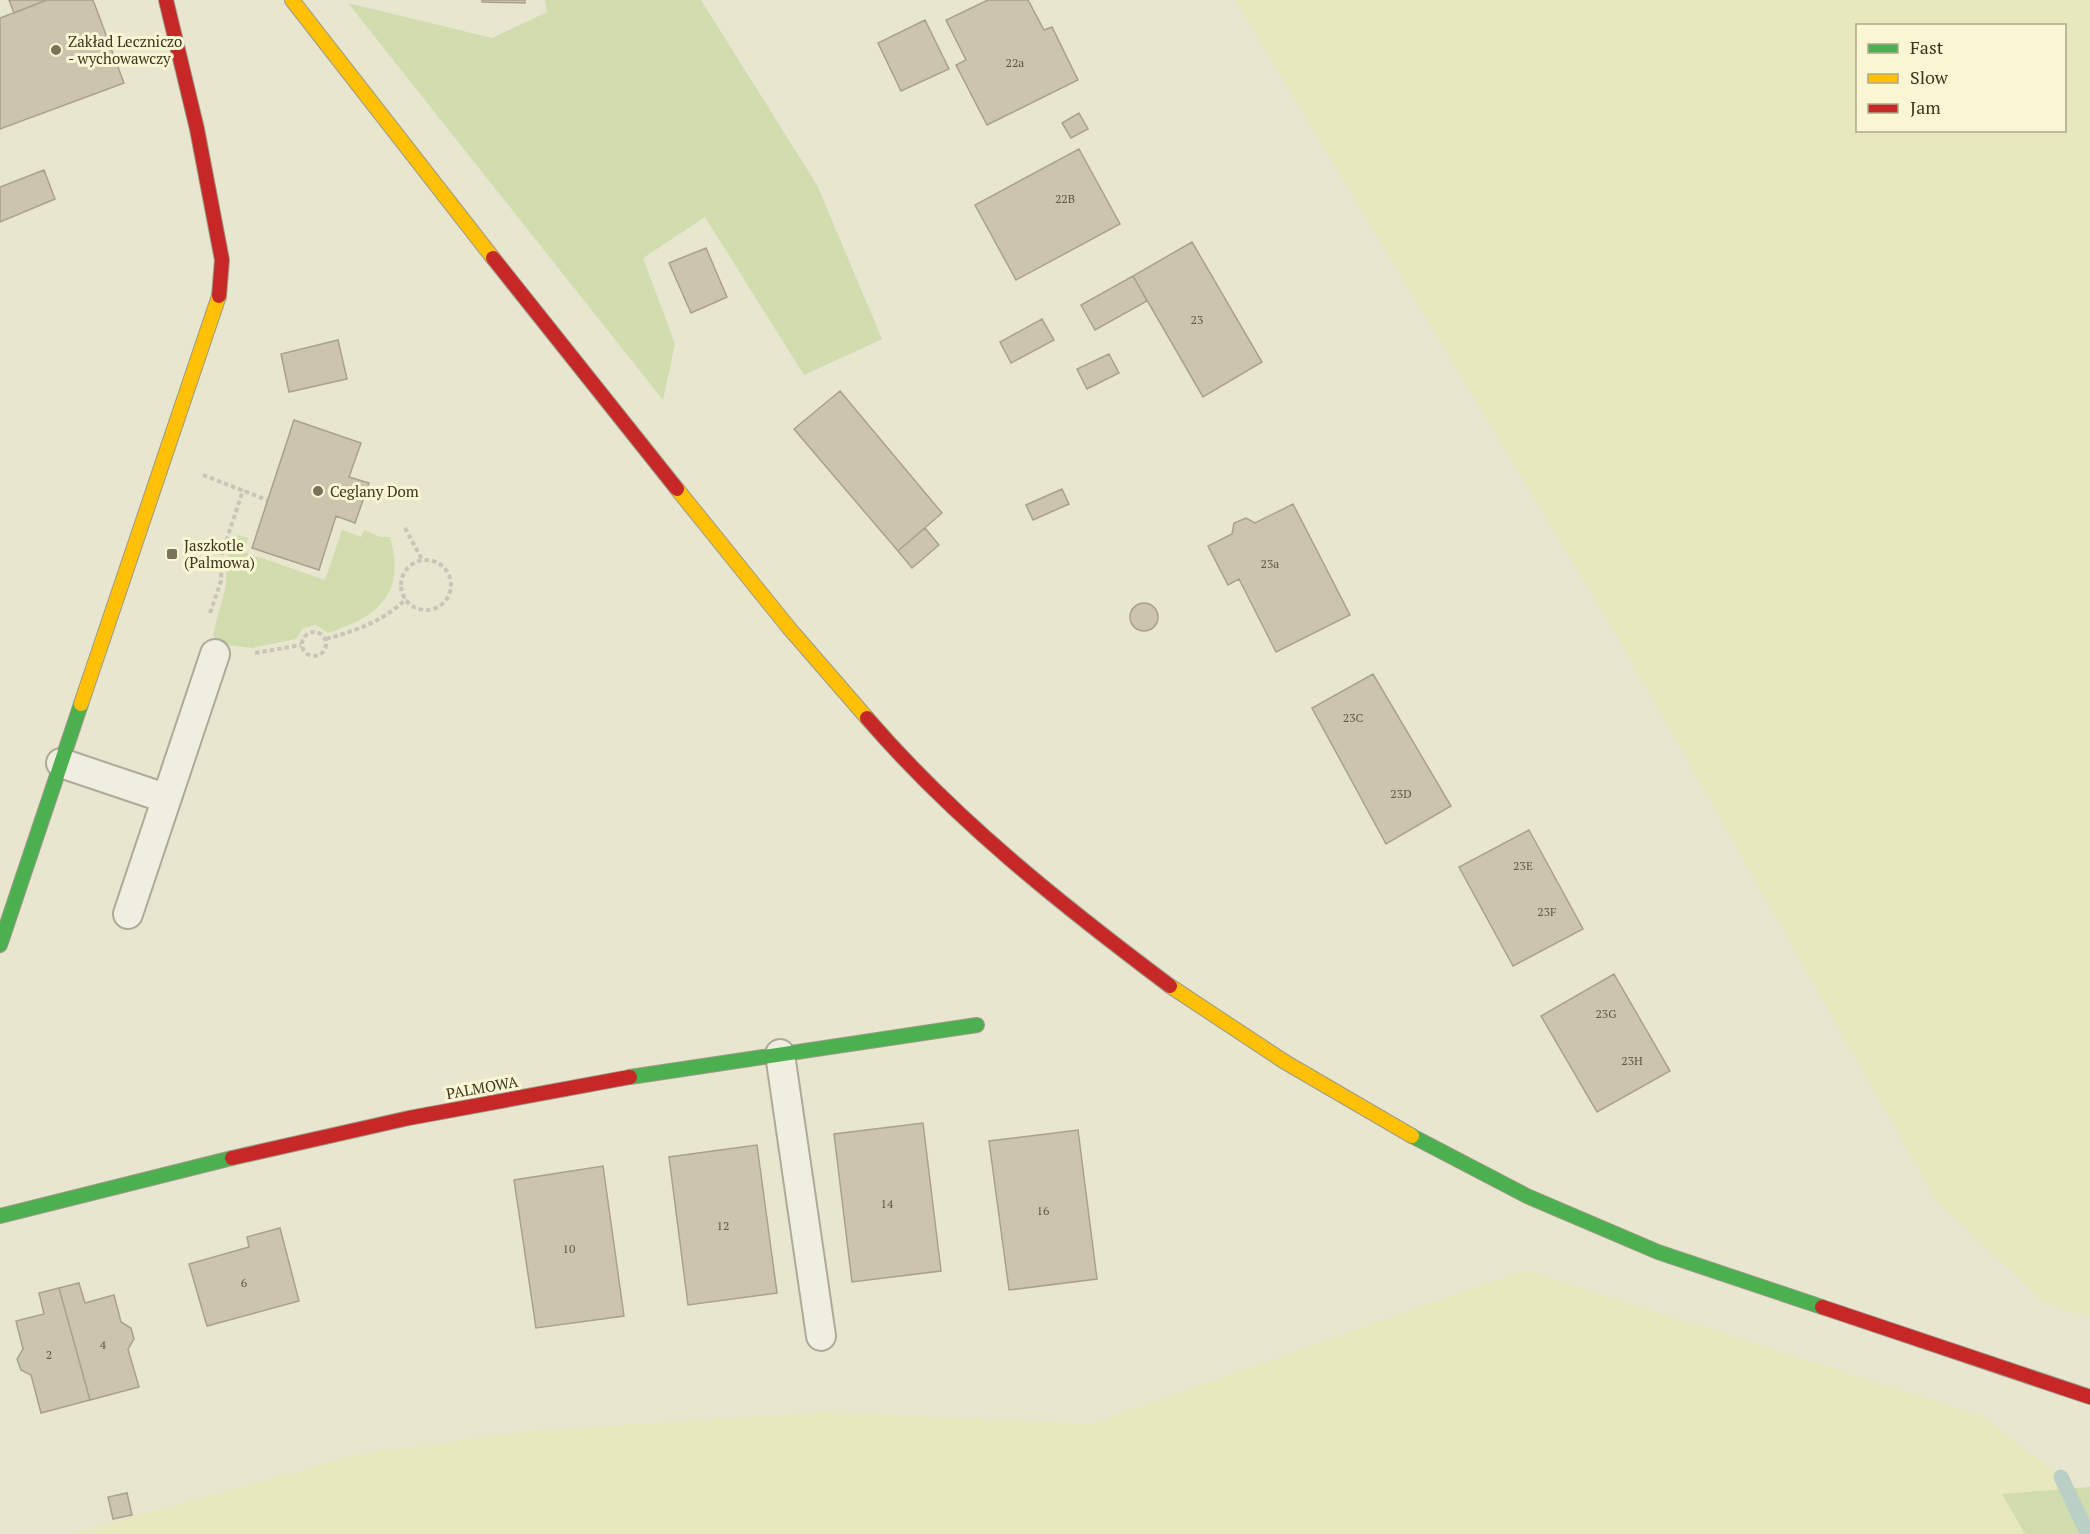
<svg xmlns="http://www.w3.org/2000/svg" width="2090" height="1534" viewBox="0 0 2090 1534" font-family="'PT Serif',serif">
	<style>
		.farmland { fill: #e7e8bd; fill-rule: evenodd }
		.green { fill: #d1dcaf }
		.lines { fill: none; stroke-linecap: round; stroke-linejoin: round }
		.stream { stroke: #bacfc6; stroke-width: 15 }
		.building { fill: #ccc4ae; stroke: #a9a18d; stroke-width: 1.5 }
		.lane-casing { stroke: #adaa97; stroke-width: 32 }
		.fast-casing { stroke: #9d9986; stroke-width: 16 }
		.slow-casing { stroke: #9d9986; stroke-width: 16 }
		.jam-casing { stroke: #9d9986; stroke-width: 16 }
		.path { stroke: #c8c6b7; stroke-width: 4; stroke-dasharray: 4.5 3; stroke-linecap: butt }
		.lane { stroke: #efeee1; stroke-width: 28 }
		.fast { stroke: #4caf50; stroke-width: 14 }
		.slow { stroke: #ffc107; stroke-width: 14 }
		.jam { stroke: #c62828; stroke-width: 14 }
		.poi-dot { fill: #7a725b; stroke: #f9f6d4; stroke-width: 2 }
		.labels { text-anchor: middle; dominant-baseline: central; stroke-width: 6; stroke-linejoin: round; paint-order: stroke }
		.number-label { font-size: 12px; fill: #625841 }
		.poi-label { font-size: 15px; fill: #3e341d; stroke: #f9f6d4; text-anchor: start }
		.street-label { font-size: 15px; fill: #3e341d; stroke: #f9f6d4 }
	</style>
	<rect width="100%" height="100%" fill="#e8e6ce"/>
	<path class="farmland" d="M1235,0H2090V1317L2044,1303L1936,1200L1616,634ZM1858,26H2064V130H1858Z
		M1524,1270L1982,1416L2061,1477L2089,1534H73L364,1453L529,1431L827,1412L1092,1424Z"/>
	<path class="green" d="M545,0H701L817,185L882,339L804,375L705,217L643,258L675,344L663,400L348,3L492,38L547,12Z
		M342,530L361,537L364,530L380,537H390C406,594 379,616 328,633L316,625L303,628L296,639L252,648L219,644L213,635L225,589L228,557L237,535L248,538L244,552L325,580Z
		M2090,1487V1534H2025L2002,1494Z"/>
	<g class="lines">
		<path class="stream" d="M2061,1477L2088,1534"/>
	</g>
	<path class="building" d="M9,0H47L14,13Z
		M47,0H93L124,83L0,129V18Z
		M482,0H525V3L482,2Z
		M988,0H1028L1044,30L1052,27L1078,80L987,125L956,65L966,60L946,20Z
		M925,20L949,69L901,91L878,43Z
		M1079,113L1088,129L1071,138L1062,123Z
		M1079,149L1120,224L1016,280L975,205Z
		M44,170L55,199L0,222V187Z
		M1192,242L1262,362L1203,397L1133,276Z
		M706,248L727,297L691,313L669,263Z
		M1133,276L1147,301L1095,330L1081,305Z
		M1042,319L1054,340L1011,363L1000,342Z
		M338,340L347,379L289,392L281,354Z
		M1109,354L1119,373L1087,389L1077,369Z
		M840,391L942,513L898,551L794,429Z
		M294,420L361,443L349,477L369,483L355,523L336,516L319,570L252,548Z
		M1062,489L1069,504L1033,520L1026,505Z
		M1293,504L1350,615L1276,652L1239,579L1228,585L1208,546L1232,534L1234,523L1246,518L1255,523Z
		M925,528L939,545L912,568L898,551Z
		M1130 617a14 14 0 1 1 28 0a14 14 0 1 1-28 0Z
		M1373,674L1451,806L1386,844L1312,708Z
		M1529,830L1583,929L1513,966L1459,867Z
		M1614,974L1670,1071L1597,1112L1541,1016Z
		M923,1123L941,1271L852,1282L834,1134Z
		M1078,1130L1097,1279L1009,1290L989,1141Z
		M757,1145L777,1293L688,1305L669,1157Z
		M603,1166L624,1316L536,1328L514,1180Z
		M280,1228L299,1301L207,1326L189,1264L249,1247L247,1237Z
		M79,1283L85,1303L114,1295L121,1322L131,1328L134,1339L128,1349L139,1387L90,1400L59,1288Z
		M59,1288L90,1400L41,1413L31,1375L21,1370L17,1359L23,1349L16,1321L44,1314L39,1293Z
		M127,1493L132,1515L113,1519L108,1497Z"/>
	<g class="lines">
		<g class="lane-casing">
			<path id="lane" d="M61,763L165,798
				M128,914L215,654
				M780,1054L821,1336"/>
		</g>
		<g class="fast-casing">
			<path id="fast" d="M0,945L81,704
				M630,1077L977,1025
				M1412,1136L1527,1196L1658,1252L1822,1307
				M0,1216L232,1158"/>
		</g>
		<g class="slow-casing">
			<path id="slow" d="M292,0L493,258
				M677,489L789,628L867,718
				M81,704L219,296
				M1170,986L1285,1062L1412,1136"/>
		</g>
		<g class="jam-casing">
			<path id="jam" d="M166,0L197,129L222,260L219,296
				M493,258L677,489
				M867,718C955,820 1062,905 1170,986
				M232,1158L409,1118L630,1077
				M1822,1307L2090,1397"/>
		</g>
		<path class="path" d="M203,475L267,500
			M405,528L423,561
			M401 585a25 25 0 1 1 50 0a25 25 0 1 1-50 0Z
			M210,613L221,581L222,554L243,490
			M302 644a12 12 0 1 1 24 0a12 12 0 1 1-24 0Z
			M326,639C357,630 382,622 406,599
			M255,653L301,645"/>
		<use href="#lane" class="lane"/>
		<use href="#fast" class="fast"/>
		<use href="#slow" class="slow"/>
		<use href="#jam" class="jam"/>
	</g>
	<g class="poi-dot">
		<circle cx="56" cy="50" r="6"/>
		<circle cx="318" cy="491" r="6"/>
		<rect x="166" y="548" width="12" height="12" rx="3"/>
	</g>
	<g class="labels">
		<g class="number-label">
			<text x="1015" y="62">22a</text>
			<text x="1065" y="198">22B</text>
			<text x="1197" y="319">23</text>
			<text x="1270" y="563">23a</text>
			<text x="1353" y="717">23C</text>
			<text x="1401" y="793">23D</text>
			<text x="1523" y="865">23E</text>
			<text x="1547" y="911">23F</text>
			<text x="1606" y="1013">23G</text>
			<text x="1632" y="1060">23H</text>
			<text x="887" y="1203">14</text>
			<text x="1043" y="1210">16</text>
			<text x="723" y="1225">12</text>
			<text x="569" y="1248">10</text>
			<text x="244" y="1282">6</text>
			<text x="103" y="1344">4</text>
			<text x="49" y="1354">2</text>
		</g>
		<g class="poi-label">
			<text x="68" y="41">Zakład Leczniczo<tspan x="68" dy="17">- wychowawczy</tspan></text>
			<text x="330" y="491">Ceglany Dom</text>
			<text x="184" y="545">Jaszkotle<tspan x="184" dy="17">(Palmowa)</tspan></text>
		</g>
		<g class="street-label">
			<text transform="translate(482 1087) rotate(-10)">PALMOWA</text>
		</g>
	</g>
	<rect x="1856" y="24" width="210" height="108" fill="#f9f6d4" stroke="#aea88b" stroke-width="1.5"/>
	<rect x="1868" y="44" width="30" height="9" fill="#4caf50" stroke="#aea88b" stroke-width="1.5"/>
	<text x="1910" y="54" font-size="18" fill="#3e341d">Fast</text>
	<rect x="1868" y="74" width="30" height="9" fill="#ffc107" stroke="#aea88b" stroke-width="1.5"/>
	<text x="1910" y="84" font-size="18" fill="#3e341d">Slow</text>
	<rect x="1868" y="104" width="30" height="9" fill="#c62828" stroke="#aea88b" stroke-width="1.5"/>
	<text x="1910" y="114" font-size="18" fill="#3e341d">Jam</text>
</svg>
